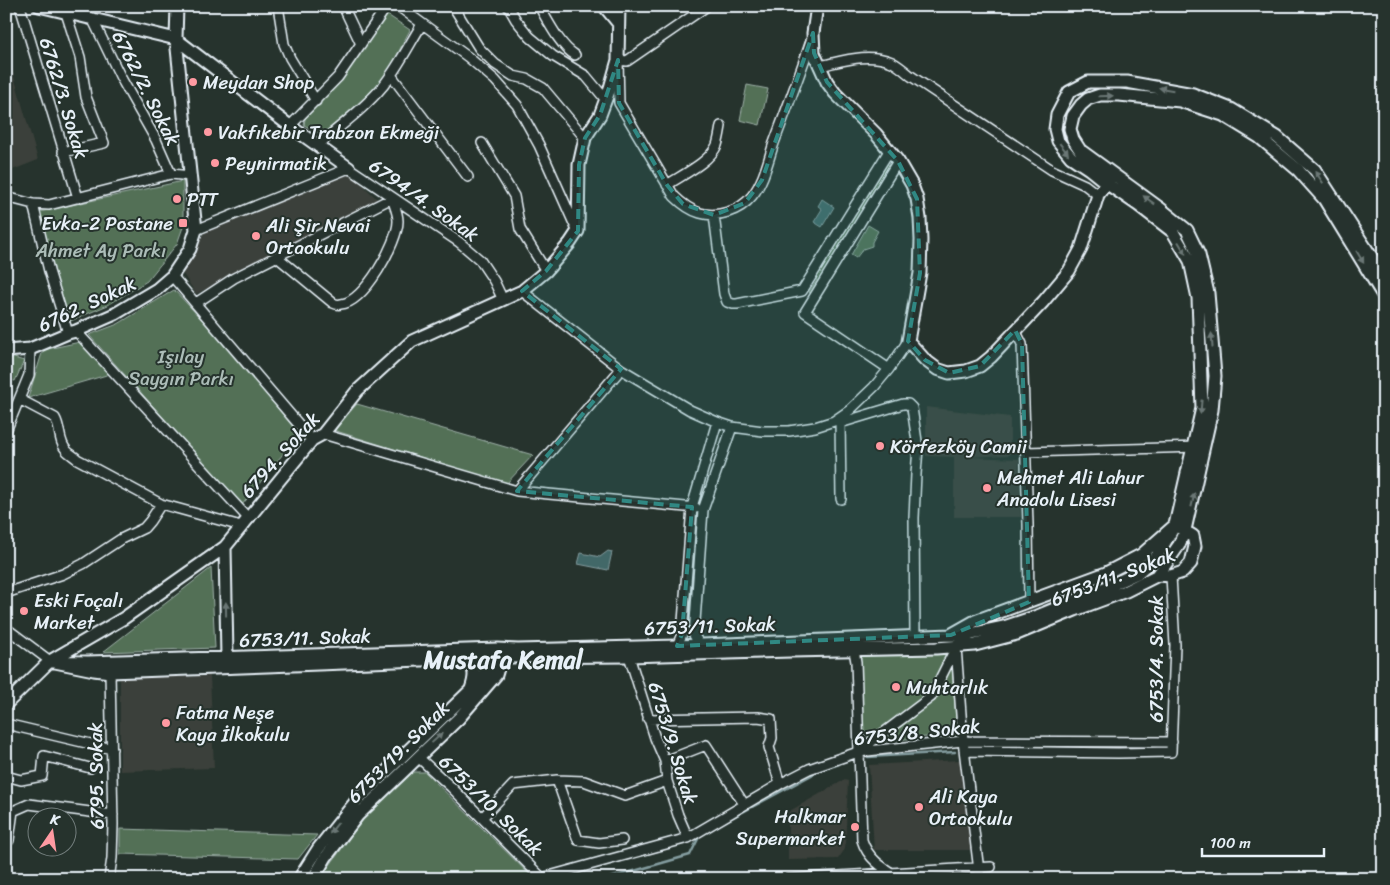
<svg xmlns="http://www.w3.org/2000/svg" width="1390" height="885" viewBox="0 0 1390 885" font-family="Sriracha,sans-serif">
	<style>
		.built { fill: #3b403a }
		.green { fill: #537057; stroke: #9eb0a8 }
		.water { fill: #436767; stroke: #859ea1 }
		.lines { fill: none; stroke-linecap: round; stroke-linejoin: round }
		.stream { stroke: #859ea1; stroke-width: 2.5 }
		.street-casing { stroke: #e8f1f8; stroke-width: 12 }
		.secondary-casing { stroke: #e8f1f8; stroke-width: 15 }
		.street { stroke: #26332d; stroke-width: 9 }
		.secondary { stroke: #26332d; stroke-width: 11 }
		.oneway { fill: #6a7674 }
		.marked { fill: #308883; fill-opacity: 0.2; stroke: #308883; stroke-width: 4; stroke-dasharray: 10 6; stroke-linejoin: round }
		.poi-dot { fill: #ff9aa2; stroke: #26332d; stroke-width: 2 }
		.labels { text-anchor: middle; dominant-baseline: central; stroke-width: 4; stroke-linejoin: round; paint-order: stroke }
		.poi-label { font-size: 19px; fill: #e8f1f8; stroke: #26332d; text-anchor: start }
		.street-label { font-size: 19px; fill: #e8f1f8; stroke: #26332d }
		.park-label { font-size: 19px; fill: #acbdb8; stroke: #26332d }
		.district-label { font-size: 24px; font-weight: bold; fill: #e8f1f8; stroke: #26332d }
	</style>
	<rect width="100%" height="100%" fill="#26332d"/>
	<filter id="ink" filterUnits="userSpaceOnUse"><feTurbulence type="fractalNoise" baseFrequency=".02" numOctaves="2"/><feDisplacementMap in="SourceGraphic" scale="10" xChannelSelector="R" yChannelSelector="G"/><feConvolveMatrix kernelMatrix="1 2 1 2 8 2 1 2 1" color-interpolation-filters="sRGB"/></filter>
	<g filter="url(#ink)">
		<path class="built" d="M6,48L38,160L10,171L6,172Z
			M350,172L378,200L196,294L183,274L208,225Z
			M926,407L1010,417V455L967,457L1019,459L1021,517H954V457L926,456Z
			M210,676L214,768L120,771V678Z
			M960,760L973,850H874L869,765Z
			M844,780L848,781L845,849L838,859L788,860V812Z"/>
		<path class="green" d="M386,14L410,30C401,46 394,64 383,78C366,99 342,117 322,135L304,125L305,119L341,80Z
			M747,85L768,89L760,125L740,120Z
			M887,162L889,166L811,294L809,292L817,280L815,279Z
			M183,181V227L177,244L147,281L108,305L68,322L39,212Z
			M868,225L878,231L872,242V246L863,249L856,258L851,255Z
			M174,290L221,340L299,434L242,505L89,335L118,324Z
			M80,342L110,374L28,398L43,350Z
			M14,358L24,361L15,381L6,379V359Z
			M357,404L533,455L506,484L333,430Z
			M211,568L215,648L103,652Z
			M951,652L957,734L885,741L861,734L859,656Z
			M413,772H425L534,879H325L322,876L364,818Z
			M120,829L317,835L298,859L120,854Z"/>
		<path class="water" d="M822,199L834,207L822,227L814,222L822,209L818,206Z
			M608,551L612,552L608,570L578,564L581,553L600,557Z"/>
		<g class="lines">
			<path class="stream" d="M868,757L955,752
				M711,829L819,771L839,764
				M606,879L690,855L700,835L702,834"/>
			<g class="street-casing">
				<path id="street" d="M20,6L78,198
					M278,6L284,44L290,58L316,101
					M343,6L361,44
					M398,6L468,57L495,80L517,105L539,145L576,228
					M453,6L479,48L495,64L513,76L527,79L543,88L585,138
					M508,6L516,20L530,37L553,56L586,76L606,100
					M539,6C548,21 560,46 575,55
					M707,6L627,61L618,60L619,103L674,196C681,203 690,210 700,213C718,218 740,211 752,196C764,181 768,161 774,143C787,108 800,74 812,38
					M92,18L121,78L156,140L171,174
					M819,66C843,61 868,52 892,62C898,65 905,71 911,76L1052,170L1085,185L1098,195
					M391,75L468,177
					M290,126L338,77L387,6
					M482,143L514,196L520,229L546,271
					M318,145C340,126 364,109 383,86C398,67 409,45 422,24
					M63,152L104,143L86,97L80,57L66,13
					M667,185C682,175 710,162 717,145C719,139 720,132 721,126
					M6,197L33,204L49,205L171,174L191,176
					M33,204L49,271L68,333
					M714,215L724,294L727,302L733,304H737L802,291L889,151
					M196,230L349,168L459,242L480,260L494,281L503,300
					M172,276L312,440
					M522,291L621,369L690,410L717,422L732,427L763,431H789L815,427L834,421L850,410L874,387L889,369L908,341
					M196,303L234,278L392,198C394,205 398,213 398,221C398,242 364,303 341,304C338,305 335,304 333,303L276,256
					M1015,330L1022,344L1028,524L1029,602
					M76,331L248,518
					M889,369L805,312L898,161
					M19,399L55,418C61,428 58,442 67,451C70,454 74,456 77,459L161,504L241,526
					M840,419L841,499
					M840,423L903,404H908L912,408L918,448L916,474L914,518L915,636
					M6,431L29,375L30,349
					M323,434L517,491L621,369
					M1026,452L1198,447
					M517,491L696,508
					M6,593L63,574L83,564L121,539L144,528L150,521L161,504
					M6,628L50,661
					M699,644L694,635L703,510L732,427
					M677,646L682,634L692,507L717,422
					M956,647L963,741L980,879
					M854,650L856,662L862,840C868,860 885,869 901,879
					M629,656L655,738L665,761L667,781L678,815L688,838
					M648,719L758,717L771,719L772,738L769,747L780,784
					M6,724L112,749
					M965,751L1118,753L1171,752L1175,645L1171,576
					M858,752L931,697L955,649
					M418,757L451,787L542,878L688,838L780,784L809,769L858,752L963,741L1172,742
					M665,761L706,745L744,804
					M6,776L21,780L42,776L44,756L90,768
					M557,780L584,781L625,796L667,781
					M482,818L513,785L557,780L578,840L599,843L622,840
					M6,840H9L13,811L29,804L113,815
					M109,879L112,858L113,824L110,672
					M788,879L991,867
					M1185,879L1189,878L1204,879"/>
			</g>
			<g class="secondary-casing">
				<path id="secondary" d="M39,6L176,39L290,126L349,168
					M604,6L618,23
					M817,6L813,33L814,53L827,82L835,93L876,134L898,161L912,185L917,199L920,218L921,240L920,273L908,341L925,360L937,369L949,373L966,371L980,366L991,357L1043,302L1069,271L1081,249L1098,195L1109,179
					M6,351L30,349L68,333L76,331L115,314L157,289L172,276L190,249L196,230L176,39L177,6
					M1175,525L1193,536L1195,546L1191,563L1183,572L1171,576L1158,575L1126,591L1075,610L1017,634L975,645L936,648L791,651L629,656L499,657L110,672L94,670L50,661L88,662L498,649L518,650L677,646L951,635L962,636L1004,627L1037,616L1096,592L1137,573L1157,556Z
					M225,547L227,658
					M1158,575L1179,545L1185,530L1212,410L1215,376L1208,293L1199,255L1187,230L1161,209L1080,150L1073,139L1070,129L1073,116L1081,105L1088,99L1100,95H1119L1180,101L1223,115L1259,137L1298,170L1324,199L1384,297
					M952,634L975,621L1106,573L1141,555L1175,525L1202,408L1198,298L1190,261L1173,232L1138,205L1109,185L1089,169L1071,157L1058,141L1055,129L1057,115L1069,92L1088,82H1127L1193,94L1231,109L1277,137L1315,170L1384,276
					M462,659C476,666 476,675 471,689
					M6,704L50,661L124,618L225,547L312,440L323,434L357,391L412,341L522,291L546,271L570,243L578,231L579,165L585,138L600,115L610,88L618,60L619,6
					M299,879L318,849L357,800L476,685C483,675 493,664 488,651
					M313,879L326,857L358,815L459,718L496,675L499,665L498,650"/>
			</g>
			<use href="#street" class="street"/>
			<use href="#secondary" class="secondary"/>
		</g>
		<defs><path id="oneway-solid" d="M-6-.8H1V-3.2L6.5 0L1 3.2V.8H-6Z" transform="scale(1.25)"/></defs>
		<g class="oneway">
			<use href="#oneway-solid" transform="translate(1166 89) rotate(-170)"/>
			<use href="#oneway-solid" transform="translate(1106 96) rotate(-2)"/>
			<use href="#oneway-solid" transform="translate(1064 149) rotate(52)"/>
			<use href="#oneway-solid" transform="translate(1319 177) rotate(-124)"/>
			<use href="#oneway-solid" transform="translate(1149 200) rotate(-144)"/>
			<use href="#oneway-solid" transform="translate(1182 248) rotate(59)"/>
			<use href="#oneway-solid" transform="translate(1360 257) rotate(59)"/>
			<use href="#oneway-solid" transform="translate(1212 340) rotate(-94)"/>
			<use href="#oneway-solid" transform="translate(1201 407) rotate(95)"/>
			<use href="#oneway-solid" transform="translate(1193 500) rotate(-77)"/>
			<use href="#oneway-solid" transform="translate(226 609) rotate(-91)"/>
			<use href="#oneway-solid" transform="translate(437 738) rotate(-43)"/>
			<use href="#oneway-solid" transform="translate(334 828) rotate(128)"/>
		</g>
	</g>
	<path class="marked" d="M813,33L814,53L827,82L898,161L917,199L920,273L908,341L925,360L949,373L980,366L1015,330L1022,344L1029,602L951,635L677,646L682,634L692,507L517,491L621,369L522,291L546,271L578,231L579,165L585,138L600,115L618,60L619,103L667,185L683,204L714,215L745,203L762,180Z"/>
	<g class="poi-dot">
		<circle cx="193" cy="82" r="5"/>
		<circle cx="208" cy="132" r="5"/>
		<circle cx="215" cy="163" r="5"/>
		<circle cx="177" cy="199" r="5"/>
		<rect x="178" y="218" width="10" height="10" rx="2.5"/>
		<circle cx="256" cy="236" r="5"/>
		<circle cx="880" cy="446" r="5"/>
		<circle cx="987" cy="488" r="5"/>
		<circle cx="24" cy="611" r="5"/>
		<circle cx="896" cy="687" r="5"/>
		<circle cx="166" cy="723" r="5"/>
		<circle cx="919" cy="807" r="5"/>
		<circle cx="855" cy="827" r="5"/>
	</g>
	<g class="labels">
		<g class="poi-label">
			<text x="203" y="82">Meydan Shop</text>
			<text x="218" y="132">Vakfıkebir Trabzon Ekmeği</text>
			<text x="225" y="163">Peynirmatik</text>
			<text x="187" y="199">PTT</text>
			<text x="173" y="223" text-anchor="end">Evka-2 Postane</text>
			<text x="266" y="225">Ali Şir Nevai<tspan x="266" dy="22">Ortaokulu</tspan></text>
			<text x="890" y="446">Körfezköy Camii</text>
			<text x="997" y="477">Mehmet Ali Lahur<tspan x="997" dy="22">Anadolu Lisesi</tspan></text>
			<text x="34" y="600">Eski Foçalı<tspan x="34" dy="22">Market</tspan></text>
			<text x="906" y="687">Muhtarlık</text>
			<text x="176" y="712">Fatma Neşe<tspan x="176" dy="22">Kaya İlkokulu</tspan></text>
			<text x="929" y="796">Ali Kaya<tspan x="929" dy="22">Ortaokulu</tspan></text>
			<text x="845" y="816" text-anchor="end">Halkmar<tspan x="845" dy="22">Supermarket</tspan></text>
		</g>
		<g class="street-label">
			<text transform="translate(146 88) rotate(63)">6762/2. Sokak</text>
			<text transform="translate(64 98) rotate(73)">6762/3. Sokak</text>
			<text transform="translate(424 200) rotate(35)">6794/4. Sokak</text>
			<text transform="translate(87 304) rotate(-25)">6762. Sokak</text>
			<text transform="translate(280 455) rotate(-48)">6794. Sokak</text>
			<text transform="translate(1113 577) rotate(-21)">6753/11. Sokak</text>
			<text transform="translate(710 626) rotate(-2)">6753/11. Sokak</text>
			<text transform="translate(305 638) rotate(-2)">6753/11. Sokak</text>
			<text transform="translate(1156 659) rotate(-90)">6753/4. Sokak</text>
			<text transform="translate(917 732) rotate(-6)">6753/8. Sokak</text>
			<text transform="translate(673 743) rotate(73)">6753/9. Sokak</text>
			<text transform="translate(398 752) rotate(-45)">6753/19. Sokak</text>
			<text transform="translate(96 776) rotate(-91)">6795. Sokak</text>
			<text transform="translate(491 805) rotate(44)">6753/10. Sokak</text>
		</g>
		<g class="park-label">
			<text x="101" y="250">Ahmet Ay Parkı</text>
			<text x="181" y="356">Işılay<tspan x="181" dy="22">Saygın Parkı</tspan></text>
		</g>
		<g class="district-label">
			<text x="503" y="660">Mustafa Kemal</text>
		</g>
	</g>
	<rect width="1390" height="885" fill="none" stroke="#26332d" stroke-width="25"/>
	<rect x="12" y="12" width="1365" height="860" fill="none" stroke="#e8f1f8" stroke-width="2" filter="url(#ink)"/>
	<g transform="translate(52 832) rotate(13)"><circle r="24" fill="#26332d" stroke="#747f7e"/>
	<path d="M0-4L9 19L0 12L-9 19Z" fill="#ff9aa2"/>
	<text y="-8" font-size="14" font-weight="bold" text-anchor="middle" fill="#e8f1f8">K</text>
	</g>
	<path d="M1202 848v8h122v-8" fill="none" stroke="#e8f1f8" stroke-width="2.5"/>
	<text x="1210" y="848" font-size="15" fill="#e8f1f8" stroke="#26332d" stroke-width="4" paint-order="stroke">100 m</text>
</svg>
